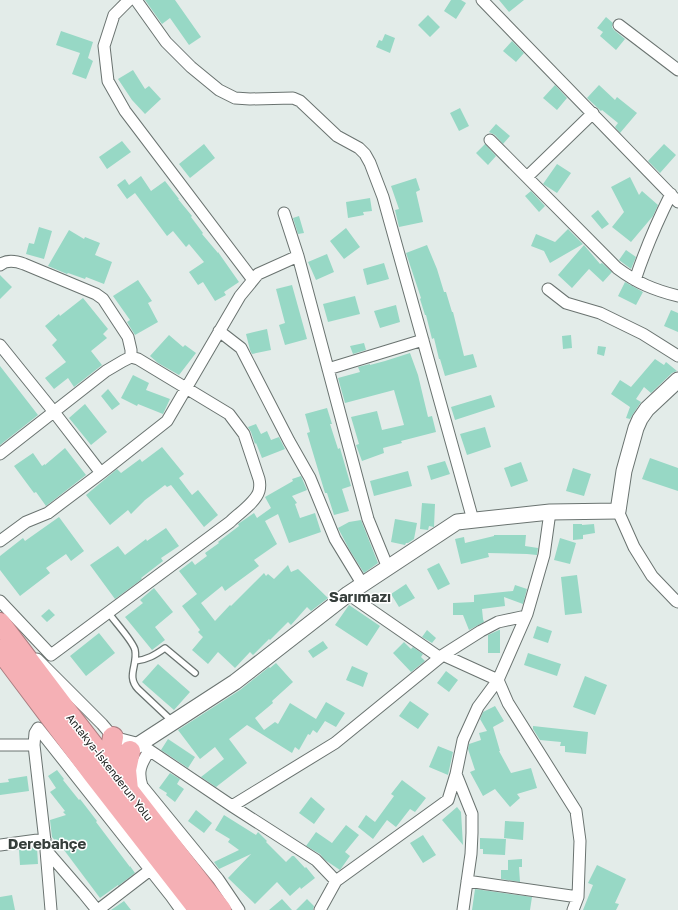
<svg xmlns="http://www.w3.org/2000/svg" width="678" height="910" viewBox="0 0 678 910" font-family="'Golos Text',sans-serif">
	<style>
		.building { fill: #97d8c5 }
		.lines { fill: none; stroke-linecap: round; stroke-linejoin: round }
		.lane-casing { stroke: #6a7370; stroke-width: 8 }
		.street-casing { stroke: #6a7370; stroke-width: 13 }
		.secondary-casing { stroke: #6a7370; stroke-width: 17 }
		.highway-casing { stroke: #a97d80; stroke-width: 22 }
		.lane { stroke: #fff; stroke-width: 5.5 }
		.street { stroke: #fff; stroke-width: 11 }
		.secondary { stroke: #fff; stroke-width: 15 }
		.highway { stroke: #f5b0b5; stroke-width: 20 }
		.labels { text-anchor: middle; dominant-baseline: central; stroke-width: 3; stroke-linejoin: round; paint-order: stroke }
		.street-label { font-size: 11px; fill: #1b1e1d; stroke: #fff }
		.district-label { font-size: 15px; font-weight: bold; fill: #363e3b; stroke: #fff }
	</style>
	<rect width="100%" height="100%" fill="#e3ece9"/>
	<path class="building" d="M145,0H175L201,37L189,45L170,18L162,24Z
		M451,0H461L466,3L456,19L444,11Z
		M499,0H524L509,12Z
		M428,15L440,27L430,37L418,25Z
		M606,17L613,23L612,27L614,30L625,39L616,50L600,36L603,32L597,28Z
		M61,31L93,42L88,58L93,61L86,79L72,74L80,53L56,45Z
		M385,34L395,38L390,53L376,47L379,40L382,41Z
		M512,41L524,53L516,62L503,51Z
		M133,70L145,89L149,86L161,99L145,114L132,100L118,79Z
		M555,85L567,98L557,110L543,98Z
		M599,85L615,100L617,97L637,113L620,133L615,127L618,123L602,110L601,111L587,98Z
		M460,108L469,126L459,131L450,113Z
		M496,124L510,136L503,144L495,135L489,132Z
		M122,141L131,152L107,169L99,157Z
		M204,144L215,158L190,178L179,164Z
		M485,144L496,156L488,165L476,153Z
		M664,144L676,155L660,173L648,161Z
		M557,164L571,173L557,193L543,184Z
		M141,176L151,191L165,181L179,199H178L192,216L191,217L203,233L202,234L218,253V252L239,282L224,292L226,295L215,301L203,282L198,285L189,272L204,262L189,244L186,247L173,231L167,236L135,193L127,199L117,185L125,179L129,185Z
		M630,177L639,195L642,191L658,205L653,216L631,242L612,227L624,212L611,187Z
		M416,178L420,190L416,192L423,222L399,227L395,210L399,209L391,186Z
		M531,191L545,206L539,212L525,196Z
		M370,198L372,211L363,212L364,215L348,218L346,202Z
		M598,210L609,224L602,229L591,216Z
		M299,216L304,233L298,234L293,218Z
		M39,227L52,231L44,259L26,254L29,243L34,244Z
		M346,228L360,247L344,259L330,241Z
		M568,229L583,244L550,263L544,251L531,246L536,234L555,242Z
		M69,230L84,239L85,237L100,243L95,255L112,262L104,284L86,277L85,279L68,273L67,274L48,266Z
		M427,245L437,269L444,292H446L452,312H453L464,356L473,354L477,367L445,376L440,359H439L434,338L432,339L426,315H425L420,299L421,298L406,253Z
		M584,245L600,264L602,263L612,272L603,282L589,269L572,288L558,275Z
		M626,250L636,257L631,269L619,260Z
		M327,254L334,272L316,280L308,262Z
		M384,263L389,279L367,285L363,269Z
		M0,275L12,287L0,299Z
		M138,280L152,301L148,303L158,322L135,335L127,322L130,320L113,296Z
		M625,282L643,292L636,305L618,296Z
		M292,285L307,339L285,345L279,325L285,323L276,289Z
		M355,296L360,314L328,322L323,304Z
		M83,298L108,329L103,334L107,338L91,351L102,365L74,387L68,378L54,389L45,378L66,362L52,345L57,340L45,326L59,314L60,316Z
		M396,305L400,322L380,328L374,311Z
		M671,310L678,313V332L664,326Z
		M267,329L271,350L252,354L250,350L246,334Z
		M169,335L183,347L185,345L196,353L179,375L158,363L150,356Z
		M571,335L572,348L563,349L562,336Z
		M364,343L366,350L353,354L350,346Z
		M598,346L606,347L604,356L597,354Z
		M410,353L418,375L428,417L432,416L436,432L401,441L402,443L383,448L384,453L362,461L356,445L359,444L351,417L377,411L382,430L404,425L394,390L345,403L338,378L360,372L358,367L370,364V365L385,361Z
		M655,359L664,365L666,362L677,371L672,373L651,393L644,387L636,399L641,402L633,414L630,419L626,418L630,407L611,394L620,380L631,387Z
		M0,366L38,415L0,445Z
		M133,375L149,383L146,390L170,399L163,414L138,404L137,406L121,398Z
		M108,389L120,404L112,410L101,396Z
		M491,395L495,407L455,420L451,407Z
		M85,404L107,432L91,445L69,418Z
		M327,408L332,424H330L338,449L340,448L351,486L342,489L349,511L334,515L327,493H325L307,433L310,432L305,414Z
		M256,424L261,434L267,431L271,440L279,437L285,449L262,458L256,443L255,444L251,432L248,427Z
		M485,427L491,447L467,455L460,434Z
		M162,447L184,474L179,478L192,495L198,490L218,515L204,527L171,485L167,487L165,485L145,500L131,514L128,510L110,525L86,495L117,469L121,473L140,459L142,462Z
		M65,448L86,475L46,506L36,492L34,493L14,466L33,453L42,466L45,464V465Z
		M650,458L678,468V491L642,479Z
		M445,461L450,474L431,480L427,466Z
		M521,462L528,481L511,487L504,468Z
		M573,468L591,474L584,496L566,491Z
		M408,471L412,486L374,496L370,481Z
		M301,476L307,490L292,496L297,503L295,504L300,518L315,513L321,532L289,543L278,514L265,521L277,544L254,560L259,566L225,591L222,586L201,603L215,621L230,605L231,606L264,573L266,576L268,574L274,579L288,565L291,572L298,569L328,598L311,611L307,607L291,625L288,622L270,640L269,639L253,655L250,652L235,668L218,652L208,664L192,650L203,637L198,632L200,630L182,606L197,594L179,571L192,561L195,565L207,556L205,553L219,543L218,542L239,526L238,524L254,513L257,518L271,508L265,497L293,481L292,479Z
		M422,503L435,504L434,527L429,526L428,530L420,529Z
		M59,517L84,551L71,561L66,554L46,568L50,573L20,596L0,570V556L23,538L25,541Z
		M395,519L417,523L414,539L408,543H406L405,545L391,542Z
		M361,520L378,563L364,573L349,549L338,528L349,522Z
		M573,524H582V525L594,524L595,533L583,535V539L573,540Z
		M166,528L179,546L161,558L163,561L141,578L142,579L115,599L90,565L118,546L125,555L146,539L147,541Z
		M494,535H526L525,546L538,548L537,555L527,554L488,553L489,557L461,564L455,539L464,537L465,543L494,536Z
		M560,538L576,543L570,564L554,560Z
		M439,563L450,584L438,590L427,569Z
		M577,575L582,613L565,615L561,577Z
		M406,584L415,598L399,607L391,594Z
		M515,585L527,589L523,604L504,597L505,606L482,609L483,619L484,622L469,630L463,615H453V603L474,602V595L513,591Z
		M154,588L173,612L155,627L165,640L152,650L125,617L143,603L140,600Z
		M349,605L380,626L367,646L335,625Z
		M49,609L55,615L47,622L41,616Z
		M537,626L552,631L548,643L533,638Z
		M427,630L436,638L432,643L422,637Z
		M499,630H500V653H488V635Z
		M99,633L115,653L86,676L70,656Z
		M323,641L328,648L313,658L308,651Z
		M404,642L411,649L413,647L423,654L421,657L425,661L411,672L393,653Z
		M528,653L561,664L557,676L524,665Z
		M276,663L293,682L272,701L273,703L255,718L264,730L275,722L278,724L290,703L316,719L326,702L345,713L336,727L325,721L317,733L313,730L310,735L308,734L299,750L295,747L292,753L247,725L229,739L247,763L216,787L201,777L224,759L215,747L200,759L178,730L240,690L269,667L270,668Z
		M158,664L190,692L174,710L142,682Z
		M352,666L368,673L363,687L346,680Z
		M446,671L458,680L449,692L437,683Z
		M585,676L607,685L595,715L573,707Z
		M410,701L429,714L418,729L399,716Z
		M495,706L504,721L493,727L500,751H499L511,773L531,768L537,788L517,794L520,798L510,807L495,789L483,796L470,772L475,770L468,749L469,744L481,740L479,733L487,731L480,719L483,712Z
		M533,726L588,732L586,754L565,752V746H560L561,742L540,740L533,729Z
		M168,739L195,757L188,768L161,750Z
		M438,746L453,752L448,775L429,767Z
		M57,770L64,779L63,780L79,800L80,799L97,821L96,822L130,867V866L135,873L118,886V885L100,898L64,850H63L52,837L50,820L66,815L63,812L65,811L50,792L56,788L48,776Z
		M170,773L180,779L177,784L184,789L175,802L166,795L167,793L159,788Z
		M27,776L29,791L0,795V783L9,782L8,779Z
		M402,780L426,798L415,812L410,809L396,827L387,820L373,839L358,827L366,815L375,822L394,796L391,794Z
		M311,797L325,809L314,824L299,813Z
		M457,807L461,812L463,845L442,820Z
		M196,810L212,823L204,833L188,821Z
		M224,815L256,835L258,832L267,841L266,842L286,862L292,856H294L305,868L306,867L315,878L301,889L300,887L290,896L277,882L255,904L228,878L251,854L219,869L214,862L239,850L228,842L230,839L215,830Z
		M505,821L524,822L523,840L504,838Z
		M346,825L359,835L345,852L350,856L340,870L325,860L320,854L306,846L316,832L332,843Z
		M423,835L436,855L423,863L410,843Z
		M480,838L506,839L505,855L483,854V849H480Z
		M37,847L38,864L20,865L19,850Z
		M522,859V867H519L520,882L501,879V870H508V860Z
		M597,865L626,879L615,903L619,904L616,910H583L593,885L588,883Z
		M475,889L532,897L530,910H472Z
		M12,895L15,910H0V897Z
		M282,899L292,910H269Z
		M307,899L314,906L313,910H296Z
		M124,901L131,910H111Z"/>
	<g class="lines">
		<g class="lane-casing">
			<path id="lane" d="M108,612C114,621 133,641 135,650C138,665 126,676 138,689L173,722
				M135,661C147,660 155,655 165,648L195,673"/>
		</g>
		<g class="street-casing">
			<path id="street" d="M129,0L114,15L104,46L108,81L125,111L253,280
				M136,0L166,42L191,67L219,90L235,98L250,99L293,98L300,101L337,136L359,148L365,154L370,163L383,197L473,520
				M482,0L678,202
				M619,25L678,70
				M490,140L617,268C637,283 654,290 678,296
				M527,177L593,113
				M284,213L298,256L368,519L388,568
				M0,265C7,259 16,261 24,264L96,294L103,299L128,337L131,350V357
				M635,280C645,250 657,222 671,194
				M548,289L566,303L600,313L643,334L678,356
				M219,331L241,348L289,441L310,478L335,539L363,585
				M0,345L54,412L101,473
				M328,369L423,340
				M0,454L106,371L123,361L131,357L138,359L229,414L244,434L259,479C260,483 260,487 259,491C256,502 238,514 230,522L51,655L0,601
				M618,511L634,547L652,576L676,601L678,602
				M550,512L544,555L527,614L498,680L508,703L576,811L580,841L578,897L573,910
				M0,541L26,522L48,513L101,473L167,421L240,296L258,274L298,256
				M348,594L439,657
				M37,659L102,724L113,737L140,744L232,806L316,860L336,881
				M0,745H34
				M149,751C141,764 137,771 142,786L218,879L239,910
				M456,774L472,814V833L471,854L463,910
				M232,806L335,743L443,655L481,631L498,622L526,616
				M0,845L45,839
				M46,850L84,894L97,910
				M467,881L578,897
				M51,910L46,850L34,745L35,733L38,728L171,896L181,910
				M98,910L150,870
				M320,910L336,881L448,800L456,774L463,740L478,707L498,680L443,655"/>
		</g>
		<g class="secondary-casing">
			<path id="secondary" d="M121,756L235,682L348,594L457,522L550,512L618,511L624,471L636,428L640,419L647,409L678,380"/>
		</g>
		<g class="highway-casing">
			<path id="highway" d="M0,623L62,705L221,910
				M0,650L94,775L199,910
				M108,765L113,737
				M128,790L126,770L130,751"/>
		</g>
		<use href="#lane" class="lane"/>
		<use href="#street" class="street"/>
		<use href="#secondary" class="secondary"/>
		<use href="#highway" class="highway"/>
	</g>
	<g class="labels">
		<g class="street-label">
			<text transform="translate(110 767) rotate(52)">Antakya-İskenderun Yolu</text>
		</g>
		<g class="district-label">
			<text x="360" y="596">Sarımazı</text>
			<text x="47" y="843">Derebahçe</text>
		</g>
	</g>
</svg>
